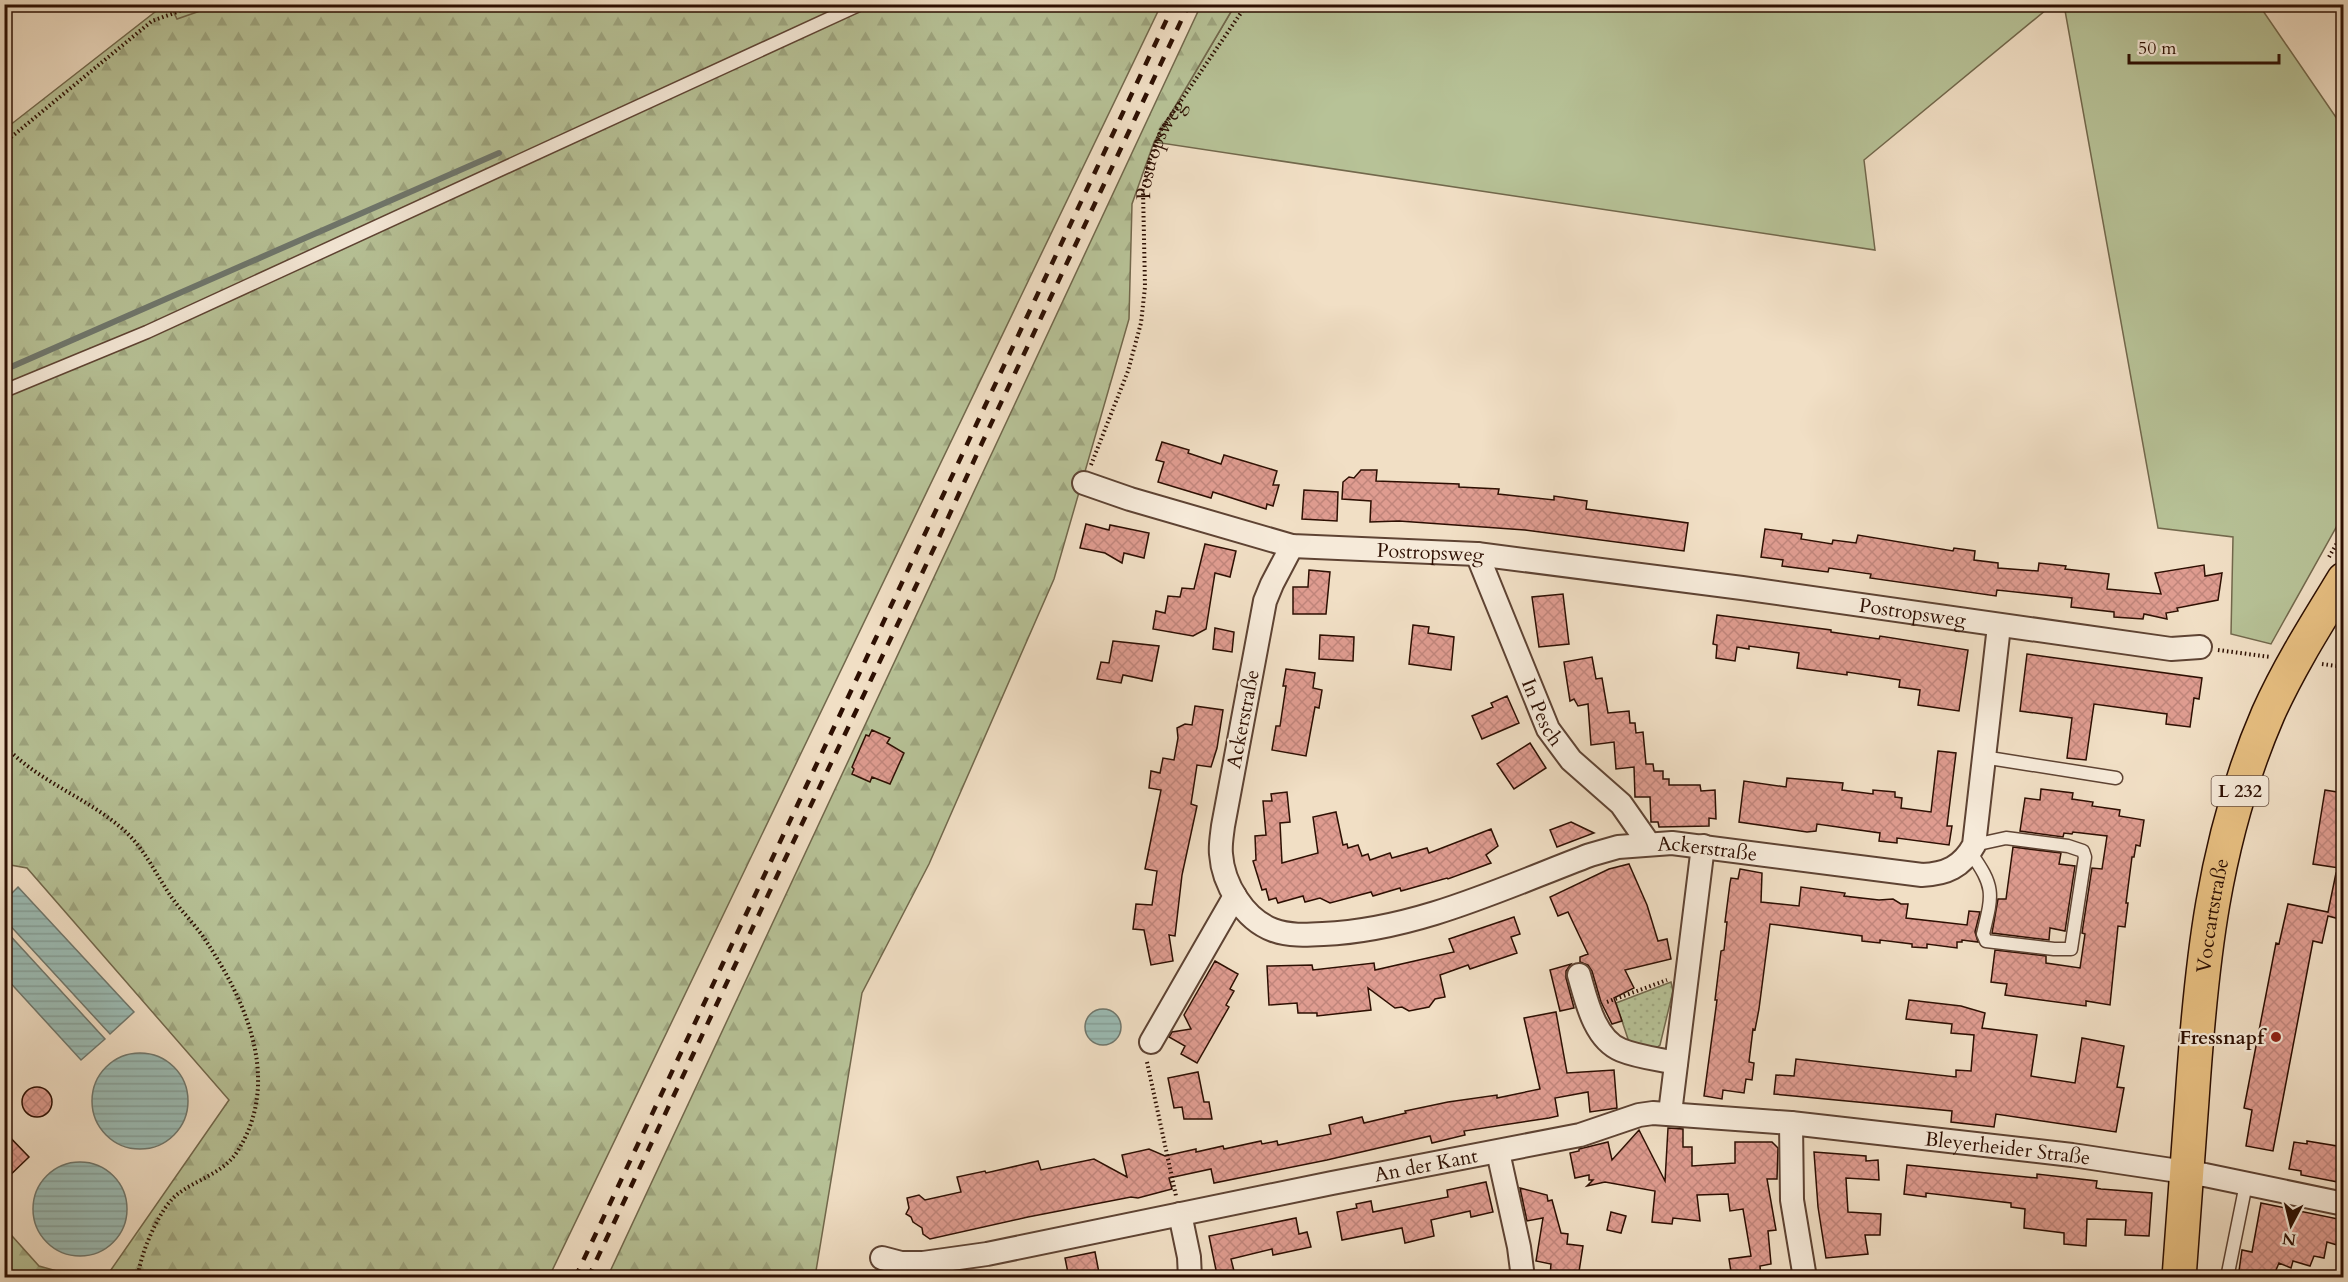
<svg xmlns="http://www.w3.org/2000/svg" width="2348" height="1282" viewBox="0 0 2348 1282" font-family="Cardo,serif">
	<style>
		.grass { fill: #b7c297; stroke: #72684c; stroke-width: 1.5 }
		.forest { fill: url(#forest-firs); stroke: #72684c; stroke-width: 1.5 }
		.park { fill: url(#park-dots); stroke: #72684c; stroke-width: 1.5 }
		.water { fill: url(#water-rules); stroke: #6f776d; stroke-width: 1.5 }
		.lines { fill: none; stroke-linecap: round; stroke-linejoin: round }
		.stream { stroke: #6f776d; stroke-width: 6 }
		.building { fill: url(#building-cross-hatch); stroke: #2d0f02; stroke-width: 1.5 }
		.lane-casing { stroke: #5e4333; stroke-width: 15 }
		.street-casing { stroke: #5e4333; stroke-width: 26 }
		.primary-casing { stroke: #2d0f02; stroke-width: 36 }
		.path { stroke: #2d0f02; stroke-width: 4; stroke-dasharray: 1.5 3; stroke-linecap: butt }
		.lane { stroke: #f6ead9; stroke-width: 12 }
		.street { stroke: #f6ead9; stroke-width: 22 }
		.primary { stroke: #e8c082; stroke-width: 33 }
		.rail { stroke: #2d0f02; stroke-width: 4.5; stroke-dasharray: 10 10; stroke-linecap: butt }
		.poi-dot { fill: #8f2418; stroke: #f6ead9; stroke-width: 2 }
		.labels { text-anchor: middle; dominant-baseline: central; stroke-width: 4.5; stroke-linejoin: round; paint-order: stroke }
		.shield { fill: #f6ead9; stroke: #695142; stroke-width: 1.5 }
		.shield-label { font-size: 18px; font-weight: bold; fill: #2d0f02 }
		.street-label { font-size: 20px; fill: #2d0f02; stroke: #f6ead9 }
		.poi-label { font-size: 20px; font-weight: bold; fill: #2d0f02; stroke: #f6ead9; text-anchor: end }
	</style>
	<defs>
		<pattern id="forest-firs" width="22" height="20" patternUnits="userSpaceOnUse" patternTransform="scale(1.5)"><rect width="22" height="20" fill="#b7c297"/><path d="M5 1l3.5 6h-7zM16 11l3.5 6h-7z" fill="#9ea680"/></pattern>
		<pattern id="park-dots" width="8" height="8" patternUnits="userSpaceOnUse" patternTransform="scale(1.5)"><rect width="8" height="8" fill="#b7c297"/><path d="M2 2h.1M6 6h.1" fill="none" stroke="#9ea680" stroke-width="1.8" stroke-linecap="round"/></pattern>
		<pattern id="water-rules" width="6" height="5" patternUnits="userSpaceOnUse" patternTransform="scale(1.5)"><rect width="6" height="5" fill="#9bbcb5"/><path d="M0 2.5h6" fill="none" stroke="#86a09a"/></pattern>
		<pattern id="building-cross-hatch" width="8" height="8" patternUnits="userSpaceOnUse" patternTransform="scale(1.5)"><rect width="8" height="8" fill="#df9c90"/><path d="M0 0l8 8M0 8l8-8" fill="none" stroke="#c0857b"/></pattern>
	</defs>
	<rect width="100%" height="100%" fill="#f1dfc5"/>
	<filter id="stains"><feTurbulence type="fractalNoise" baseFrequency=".00333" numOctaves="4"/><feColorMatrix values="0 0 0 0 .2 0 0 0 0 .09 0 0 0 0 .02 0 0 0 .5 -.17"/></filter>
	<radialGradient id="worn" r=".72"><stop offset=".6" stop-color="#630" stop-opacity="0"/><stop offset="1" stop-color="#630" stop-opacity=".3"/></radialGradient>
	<path class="grass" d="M170,5H220L177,20Z
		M1235,5H2052L1864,160L1875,250L1154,142Z
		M2064,5H2259L2344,129L2343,515L2271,644L2231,634L2233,537L2158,528Z"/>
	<path class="forest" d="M220,4L1161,5L549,1277H106L229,1100L27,868L5,864V129L164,5H170L177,19Z
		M1201,5H1235L1154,142L1132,204L1129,319L1054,579L929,864L862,993L815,1277L607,1278Z
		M4,1227L39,1266L78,1277H5Z"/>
	<path class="park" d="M1671,982L1673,991L1660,1045L1654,1050L1630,1045L1616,1003Z"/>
	<path class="water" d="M18,887L134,1012L110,1034L5,920V900Z
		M5,930L105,1039L81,1060L5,977Z
		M1085 1027a18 18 0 1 1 36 0a18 18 0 1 1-36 0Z
		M92 1101a48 48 0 1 1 96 0a48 48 0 1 1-96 0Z
		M33 1209a47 47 0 1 1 94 0a47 47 0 1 1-94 0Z"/>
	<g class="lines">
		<path class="stream" d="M4,370L499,153"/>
	</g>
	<path class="building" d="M1162,442L1189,450L1188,453L1221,464L1224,455L1277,471L1273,485H1279L1273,506L1267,504L1266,509L1213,492L1211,498L1158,482L1164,462L1156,460Z
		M1361,470H1377L1376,481L1459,484V487L1499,489L1498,494L1554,500V496L1587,501L1586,509L1688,523L1684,551L1525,530L1399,521L1370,522L1371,501L1342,499L1343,482L1349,477L1354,478Z
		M1304,490L1338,492L1337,521L1302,519Z
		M1086,524L1109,530L1110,525L1149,533L1144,558L1124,553L1122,563L1105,553L1080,548Z
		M1765,529L1802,534L1801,539L1832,544L1833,540L1856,543L1858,535L1953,551L1954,548L1975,551L1974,560L1998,563V568L2038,571L2039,563L2066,566L2065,569L2109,574L2107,589L2161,594L2155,573L2204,565L2205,576L2222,573L2218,600L2177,608L2178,611L2166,613L2167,619L2144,614L2143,619L2114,617V612L2071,607L2072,598L1997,590L1996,596L1870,578L1871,574L1829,568L1828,572L1782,566L1783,560L1761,557Z
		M1205,544L1236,551L1230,577L1215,573L1206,629L1193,636L1153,629L1156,611L1165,613L1168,596L1180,597L1182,588L1194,589Z
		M1309,570L1330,572L1326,614H1293V587H1308Z
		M1563,594L1569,644L1539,647L1532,597Z
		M1717,615L1831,630V632L1879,639L1880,636L1968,650L1959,711L1918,705L1920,690L1899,687L1900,680L1847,672V675L1797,668L1799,653L1749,646V649L1737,647L1735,661L1716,658L1717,645L1713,644Z
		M1413,625L1429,627L1428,633L1454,637L1451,670L1409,664Z
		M1215,628L1234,632L1232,652L1213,649Z
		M1320,635L1354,637L1353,661L1319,659Z
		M1113,641L1159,646L1152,681L1123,675L1121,683L1097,679L1101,662L1109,663Z
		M2027,654L2202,678L2199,699L2194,698L2190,727L2166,724L2167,714L2094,704L2086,760L2067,758L2072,718L2020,711Z
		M1592,657L1596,679L1602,678L1608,713L1629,711L1630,723H1635L1636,733L1643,732L1646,764H1653L1654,771H1663V779H1669V785H1700L1701,791L1715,790L1716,819L1709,818V826L1659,827L1658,822H1651L1650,797H1635L1634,767L1616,769L1614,742L1591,745L1588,704L1578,706L1574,699L1570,701L1564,662Z
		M1286,669L1315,673L1313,688L1322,690L1319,708L1315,707L1306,756L1272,750L1276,726H1280L1286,686H1283Z
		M1507,696L1519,723L1482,739L1472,716L1493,707L1491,703Z
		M1195,706L1223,710L1217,748L1211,767L1197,765L1191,804L1197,806L1182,875L1175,936L1169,935L1173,961L1151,965L1144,930L1133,929L1136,904L1152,905L1157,871L1145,869L1161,790L1149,788L1151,771L1160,773L1163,758L1174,760L1178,738L1177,728L1185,724L1192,725Z
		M872,730L890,738L887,743L904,753L890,784L872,777L870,782L852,774L854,769L852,767L866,735L869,736Z
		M1530,743L1546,768L1514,789L1497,764Z
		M1938,751L1956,753L1947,826H1952L1949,845L1897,838V843L1879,841L1880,833L1817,824L1816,831L1807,832L1739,822L1744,781L1786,787L1787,778L1843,783L1842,790L1873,794V790L1895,792V797L1902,798L1901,808L1931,812Z
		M2041,789L2073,793L2072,799L2093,802L2092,806L2120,810L2119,816L2144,820L2140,846L2136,845L2134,857H2132L2126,903H2128L2125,927L2118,926L2110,1005L2086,1001V1006L2005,995L2007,984L1991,982L1995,950L2046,956V963L2080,968L2085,934L2082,933L2092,868L2102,869L2107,836L2073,832L2072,834L2064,833L2063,837L2020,831L2025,798L2040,800Z
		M2325,790L2343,793V842L2339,868L2313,864Z
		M1287,792L1290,822L1280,823L1282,863L1318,853L1313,817L1336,812L1343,845L1347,844L1348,848L1358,845L1362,856L1368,854L1370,860L1390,853L1392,858L1427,848L1429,853L1491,829L1498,846L1486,855L1491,863L1448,879L1447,878L1401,891L1400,888L1373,896L1371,892L1330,903L1320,898L1305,902L1303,896L1278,903L1276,898L1269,900L1266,889L1262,890L1253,861L1256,860L1255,836L1266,835L1263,801H1272L1271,794Z
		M1571,822L1594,833L1557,847L1550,830Z
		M2013,847L2061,853L2059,864L2075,866L2065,931L2050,928L2049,940L1992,933L1998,899H2006Z
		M1629,864L1647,905L1658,941L1667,939L1671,959L1625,970L1634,988L1614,998L1622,1021L1612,1024L1601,1002L1592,971L1588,965L1580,962V957L1588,954L1568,912L1558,916L1550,897L1609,869Z
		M1740,869L1762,873L1761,902L1799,906L1801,887L1845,893L1844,896L1879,900L1893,899L1901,904H1908L1906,918L1967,925L1969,911L1980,912L1975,932L1978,942L1962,940V942H1957V948L1927,944V948L1912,947V944L1880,940V943L1862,941V936L1770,924L1759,1009L1755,1030L1753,1029L1749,1062L1754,1063L1752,1080L1746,1079L1744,1093L1723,1090L1722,1099L1704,1096L1717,1000H1715L1721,951L1724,950L1727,922H1725L1730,883L1731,878L1738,879Z
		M2336,873H2343V920L2328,916L2322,943L2313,941L2273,1151L2246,1146L2252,1110L2244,1108L2276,943L2279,944L2288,904L2328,912Z
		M1514,917L1520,934L1511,937L1517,953L1470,969L1468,965L1440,975L1445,997L1435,999L1429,1007L1409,1011L1402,1007L1395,1008L1368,988L1371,1010L1317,1016V1013H1298L1297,1003L1269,1005L1267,966L1312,965L1313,970L1374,963L1375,970L1454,952L1449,939Z
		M1215,961L1238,974L1230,989L1234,991L1226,1005L1229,1007L1197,1063L1181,1054L1185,1046L1169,1037L1172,1032L1191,1029L1184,1015Z
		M1571,964L1566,971V978L1574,1008L1560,1011L1550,970Z
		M1909,1000L1961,1006L1985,1013L1982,1028L2037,1035L2031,1076L2075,1083L2082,1038L2124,1046L2117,1087L2124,1088L2116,1132L1996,1114L1994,1127L1951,1122L1952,1111L1774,1094L1776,1075L1794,1076L1796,1059L1956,1077V1070L1971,1071L1974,1035L1951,1033L1952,1024L1906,1019Z
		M1556,1012L1567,1073L1614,1070L1617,1108L1590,1112L1588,1092L1555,1098L1558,1116L1549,1118L1464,1131L1465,1135L1432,1143L1430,1136L1327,1160L1214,1183L1211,1169L1169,1178L1172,1189L1153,1194L1138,1198L1131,1197L1028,1217L930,1239L923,1234L922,1228L913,1222L911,1217L906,1214L909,1208L907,1198L919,1195L925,1200L961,1192L957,1177L985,1171L986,1173L1038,1161L1041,1170L1094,1159L1127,1177L1122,1155L1149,1149L1165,1156L1196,1149V1152L1223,1146L1224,1149L1261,1141L1262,1144L1277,1141L1278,1145L1331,1134L1329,1125L1362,1117L1364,1123L1406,1113L1405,1111L1448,1102L1497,1095V1098L1540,1089L1524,1018Z
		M1198,1072L1204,1102H1209L1212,1119H1184L1182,1107L1174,1108L1168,1078Z
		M22 1102a15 15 0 1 1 30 0a15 15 0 1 1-30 0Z
		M1668,1128L1683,1129V1147H1692V1166L1735,1163V1142H1772L1778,1148L1777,1179H1767L1776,1230L1768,1231L1771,1264L1760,1266L1761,1278H1732L1729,1259L1751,1256L1743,1209L1730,1211L1728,1194L1697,1195L1700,1221L1673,1218L1672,1224L1652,1222L1655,1191L1605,1182L1587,1186L1593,1180H1589V1175L1575,1178L1570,1153L1579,1151V1149L1608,1142L1612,1160L1639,1130L1665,1181Z
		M4,1131L29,1157L4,1181Z
		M2307,1141L2343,1147V1183L2301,1175V1171L2289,1169L2294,1142L2307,1144Z
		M1814,1152L1866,1156V1161L1878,1160L1879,1180L1846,1178L1848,1212L1881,1214L1880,1235H1865L1868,1254L1826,1258L1818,1207Z
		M1907,1165L2037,1178V1174L2097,1181L2096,1188L2101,1189L2152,1193L2149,1236L2125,1235L2126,1220L2087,1219L2086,1246L2064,1244V1233L2024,1228L2025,1209L2011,1207V1203L1926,1193V1197L1904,1194Z
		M1486,1182L1493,1212L1471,1217L1470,1211L1431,1220L1434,1236L1405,1243L1402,1228L1342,1240L1337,1212L1357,1208L1356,1204L1371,1201L1373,1212L1448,1197L1447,1190Z
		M1520,1188L1547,1195L1548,1201L1552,1200L1561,1233L1568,1234L1567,1244L1583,1246L1578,1278L1550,1275L1551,1264L1536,1261L1543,1218L1527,1221Z
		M2261,1203L2343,1220L2337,1245L2327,1242L2324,1258L2314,1256L2310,1266L2293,1261L2291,1268L2279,1263L2273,1277L2239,1271L2242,1250L2252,1252Z
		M1611,1212L1626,1216L1621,1233L1607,1230Z
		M1296,1218L1299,1234L1307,1232L1311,1247L1273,1255L1272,1249L1231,1259L1234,1271L1217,1275L1209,1236Z
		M1095,1252L1100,1278H1069L1065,1258Z"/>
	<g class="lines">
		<g class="lane-casing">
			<path id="lane" d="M4,391L147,332L861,4
				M1983,757L2116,778
				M1970,852C1995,887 1993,893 1983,934L1986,941L2054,949H2071L2085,857L2083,851L2068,846L2006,838L1974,845
				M2228,1273L2246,1184"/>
		</g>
		<g class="street-casing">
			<g id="street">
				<path id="s2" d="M1084,483L1130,499L1292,546L1477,554L1742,588L2171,649L2200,647"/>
				<path id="s3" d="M1292,546L1272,584L1265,601L1223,826C1222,835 1220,845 1221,854C1223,884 1244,919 1273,930C1289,936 1306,935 1323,934C1416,930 1503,888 1590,855L1618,847L1672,843L1922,875C1946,874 1962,867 1974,845L1999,626"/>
				<path id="s4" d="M1477,554L1548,729L1571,760L1621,804L1649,844"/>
				<path d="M1579,975C1586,999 1594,1039 1621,1050C1638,1057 1658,1059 1676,1063"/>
				<path d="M1151,1042L1235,896"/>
				<path d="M1670,1113L1703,846"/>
				<path d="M1791,1123L1792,1200L1805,1278"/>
				<path d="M1498,1152L1519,1247L1523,1278"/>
				<path d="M1180,1214L1189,1257L1190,1278"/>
				<path id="s5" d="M882,1258L901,1263H923L987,1254L1332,1183L1580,1135L1639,1115L1653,1113L1791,1123L2072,1155L2205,1175L2344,1204"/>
			</g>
		</g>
		<g class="primary-casing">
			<g id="primary">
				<path id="s6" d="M2179,1278C2183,1218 2188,1159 2192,1100C2201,965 2213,841 2268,714C2289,667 2317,623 2344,579"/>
			</g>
		</g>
		<g class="path">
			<path d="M4,143L152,21L199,4"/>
			<path id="s1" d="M1091,465L1128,371L1141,323L1145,287L1143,190L1149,162L1161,130L1247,4"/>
			<path d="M2329,557L2344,531"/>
			<path d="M2218,650L2270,657"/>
			<path d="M2322,664L2344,667"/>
			<path d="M4,745C38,782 89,798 126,832C147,852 158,879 175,902C185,915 197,927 206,941C247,1003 282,1082 237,1152C223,1173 198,1179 179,1193C160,1206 139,1256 138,1278"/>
			<path d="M1607,1002L1667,980"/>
			<path d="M1147,1062L1176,1196"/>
		</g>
		<use href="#lane" class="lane"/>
		<use href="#street" class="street"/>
		<use href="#primary" class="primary"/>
		<path class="rail" d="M575,1278L1174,4
			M588,1278L776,878L937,542L982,443L1189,4"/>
	</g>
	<circle class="poi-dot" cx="2276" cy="1037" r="6"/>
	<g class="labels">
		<rect class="shield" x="2211.5" y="776" width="57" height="30" rx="4.5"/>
		<g class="shield-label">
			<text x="2240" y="791">L 232</text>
		</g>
		<g class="street-label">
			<text stroke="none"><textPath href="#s1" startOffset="328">Postropsweg</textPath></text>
			<text stroke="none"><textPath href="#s2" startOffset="356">Postropsweg</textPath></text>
			<text stroke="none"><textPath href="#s2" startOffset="842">Postropsweg</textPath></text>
			<text stroke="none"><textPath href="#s4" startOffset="171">In Pesch</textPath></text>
			<text transform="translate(1243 719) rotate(-79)">Ackerstraße</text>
			<text stroke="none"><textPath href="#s3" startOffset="864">Ackerstraße</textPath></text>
			<text stroke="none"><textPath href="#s6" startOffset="364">Voccartstraße</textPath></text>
			<text stroke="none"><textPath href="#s5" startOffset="1144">Bleyerheider Straße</textPath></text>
			<text stroke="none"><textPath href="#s5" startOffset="554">An der Kant</textPath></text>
		</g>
		<g class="poi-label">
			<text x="2264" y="1037">Fressnapf</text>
		</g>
	</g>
	<rect width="2348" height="1282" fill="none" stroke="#f1dfc5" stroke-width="24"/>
	<rect x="6" y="6" width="2336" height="1270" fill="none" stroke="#2d0f02" stroke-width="3"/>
	<rect x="12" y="12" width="2324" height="1258" fill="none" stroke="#2d0f02" stroke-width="1.5"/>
	<g transform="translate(2291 1225) rotate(187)" stroke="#f6ead9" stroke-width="4.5" paint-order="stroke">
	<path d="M0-4.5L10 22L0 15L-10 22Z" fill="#2d0f02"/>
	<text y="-9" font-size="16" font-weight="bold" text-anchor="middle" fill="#2d0f02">N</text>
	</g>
	<path d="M2129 54v9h150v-9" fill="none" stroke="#2d0f02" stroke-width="3"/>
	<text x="2138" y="54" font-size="18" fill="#2d0f02" stroke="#f6ead9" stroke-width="4.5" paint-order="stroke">50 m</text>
	<rect width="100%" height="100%" filter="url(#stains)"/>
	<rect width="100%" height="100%" fill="url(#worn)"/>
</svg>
